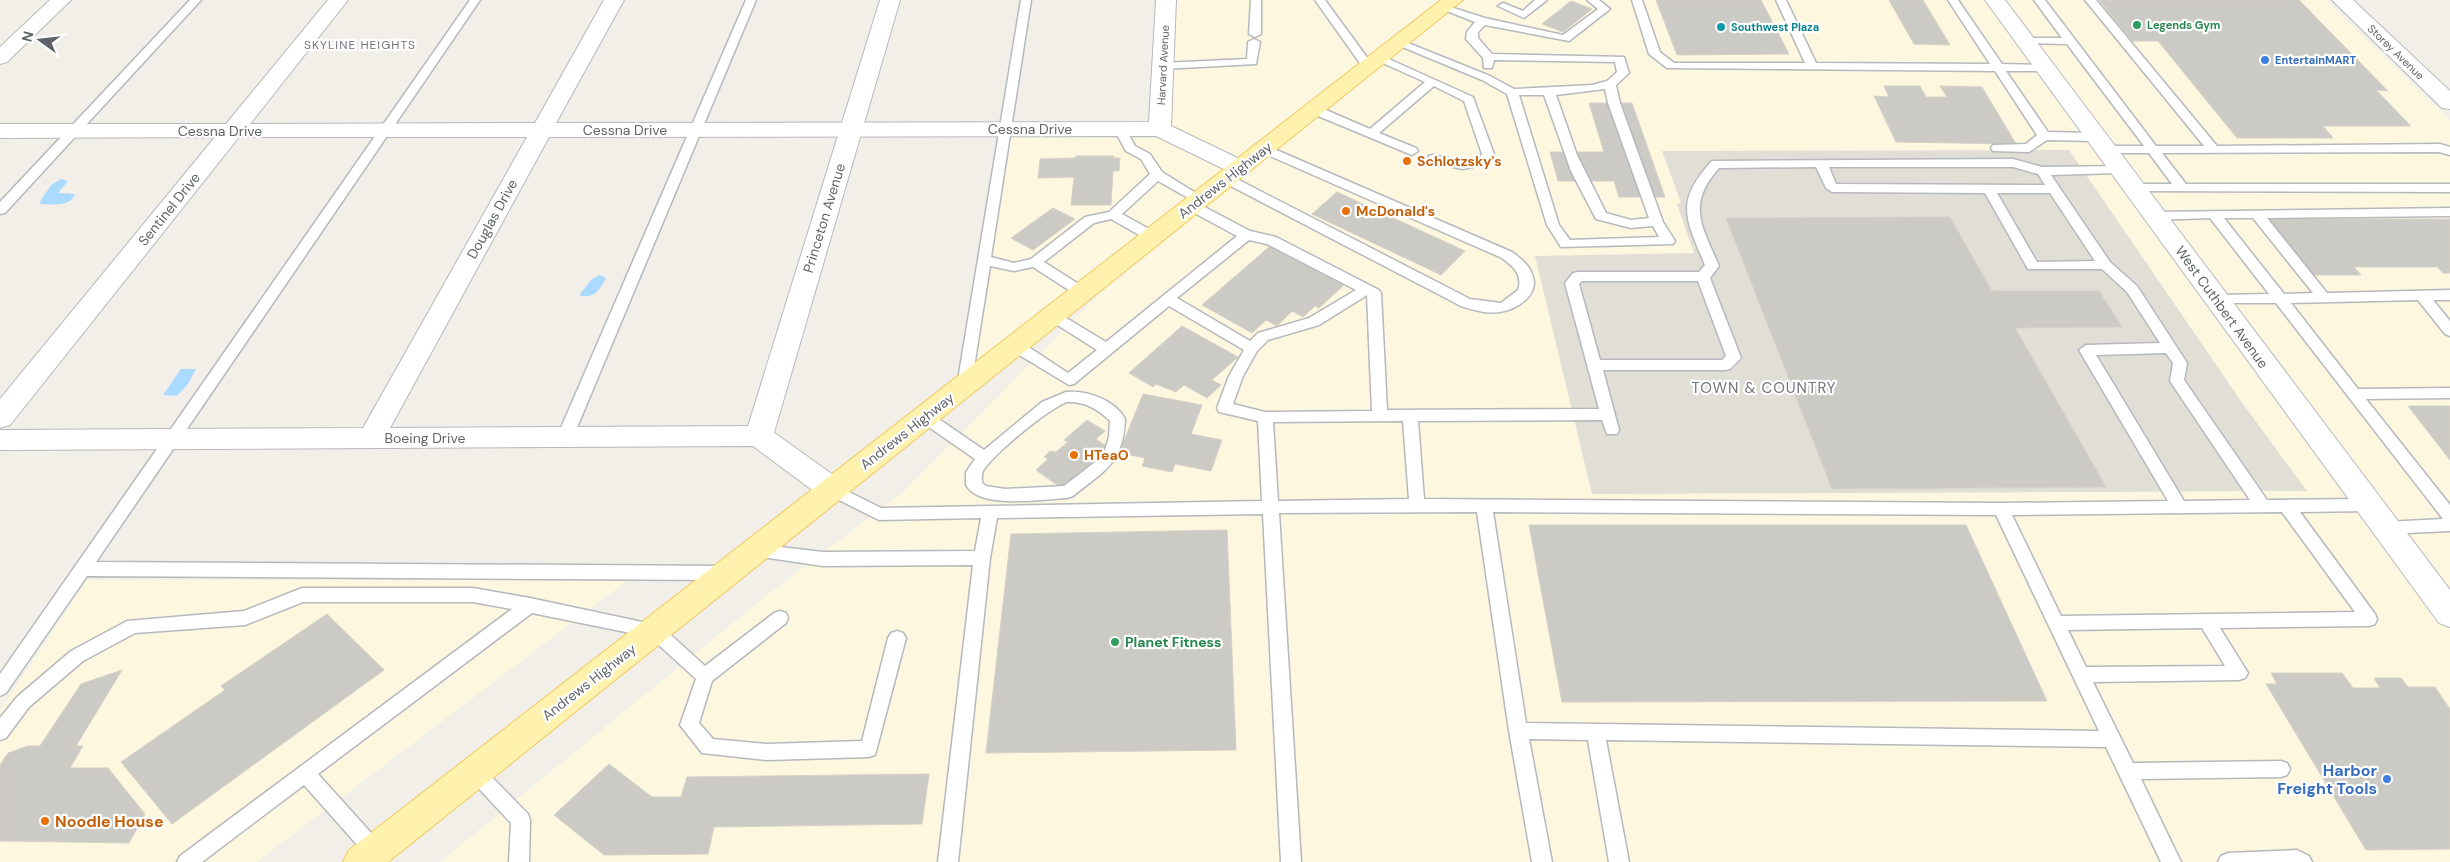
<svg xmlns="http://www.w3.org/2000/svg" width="2450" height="862" viewBox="0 0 2450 862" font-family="'DM Sans',sans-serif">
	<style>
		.commercial { fill: #fef7e0 }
		.education { fill: #e1ded6 }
		.water { fill: #aadaff }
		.building { fill: #cccac5; stroke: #d6d1c6 }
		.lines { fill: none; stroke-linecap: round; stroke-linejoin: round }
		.lane-casing { stroke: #b5b8bc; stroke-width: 3 }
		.street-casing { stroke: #b5b8bc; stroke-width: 2 }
		.secondary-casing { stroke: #b6babf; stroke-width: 2 }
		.primary-casing { stroke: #f2c960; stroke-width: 2 }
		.lane { fill: #fff; fill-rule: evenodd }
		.street { fill: #fff; fill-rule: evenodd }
		.secondary { fill: #fff; fill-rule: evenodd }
		.primary { fill: #fff2af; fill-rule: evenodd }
		.leisure-dot { fill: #2e9e5b; stroke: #fff; stroke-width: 2 }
		.culture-dot { fill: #0f9aa8; stroke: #fff; stroke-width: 2 }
		.shop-dot { fill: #3f7fe0; stroke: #fff; stroke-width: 2 }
		.food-dot { fill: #e8710a; stroke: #fff; stroke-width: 2 }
		.labels { text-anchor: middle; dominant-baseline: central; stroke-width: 4.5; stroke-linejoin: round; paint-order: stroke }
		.far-leisure-label { font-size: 11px; font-weight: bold; fill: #27864d; stroke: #fff; text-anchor: start }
		.far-culture-label { font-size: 11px; font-weight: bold; fill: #0d838f; stroke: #fff; text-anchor: start }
		.far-street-label { font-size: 11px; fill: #5f6368; stroke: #fff }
		.far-shop-label { font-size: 11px; font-weight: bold; fill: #366cbe; stroke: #fff; text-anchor: start }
		.far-neighbourhood-label { font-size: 12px; letter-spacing: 1px; fill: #70757a; stroke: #fff }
		.street-label { font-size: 14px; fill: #5f6368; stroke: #fff }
		.food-label { font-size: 14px; font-weight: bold; fill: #c56008; stroke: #fff; text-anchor: start }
		.leisure-label { font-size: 14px; font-weight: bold; fill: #27864d; stroke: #fff; text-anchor: start }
		.neighbourhood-label { font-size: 15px; letter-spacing: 1px; fill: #70757a; stroke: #fff }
		.near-shop-label { font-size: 16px; font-weight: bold; fill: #366cbe; stroke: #fff; text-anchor: end }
		.near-food-label { font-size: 16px; font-weight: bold; fill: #c56008; stroke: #fff; text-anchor: start }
	</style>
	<rect width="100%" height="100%" fill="#f1efe8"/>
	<path class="commercial" d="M1167,0H2326L2450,120V862H440L767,595L904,491L1180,213L964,376L1006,129H1160Z
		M87,580H628L257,862H0V710Z"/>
	<path class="education" d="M2069,150L2243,404L2307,491L1592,494L1535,256L1694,253L1677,204L1681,203L1662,151Z"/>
	<path class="water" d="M61,179L68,181L58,193L75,194C70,208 51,204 40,204C40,199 48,191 51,185Z
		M600,275L606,278C600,289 596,298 581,296L580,294L592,279Z
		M181,369H196L188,384L177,396L163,395Z"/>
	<path class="building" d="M1656,0H1761L1789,54L1677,55Z
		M1889,0H1923L1950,45L1914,44Z
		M2099,0H2299L2388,91L2376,90L2411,126H2323L2333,138H2237L2158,41H2132Z
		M1571,1L1592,9L1563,32L1542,24Z
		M1884,86H1920L1926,97H1947L1940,86L1982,87L2016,144L1896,142L1874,96L1889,97Z
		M1589,103H1632L1665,197H1619L1614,181H1558L1550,152H1604Z
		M1076,156H1114L1113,158H1120L1119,171H1113L1111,205H1071L1074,177L1038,178L1040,159L1075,158Z
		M1337,192L1465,251L1441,275L1312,214Z
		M1053,208L1075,219L1033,250L1011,238Z
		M1950,217L1992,291H2099L2122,327L2015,328L2106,487L1832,489L1726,218Z
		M2266,219H2450V273H2443L2437,267H2354L2361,275H2310Z
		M1269,247L1344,285L1319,308L1315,306L1303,317L1292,311L1277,326L1266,320L1252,333L1202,305Z
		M1182,326L1238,357L1212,380L1221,385L1207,398L1184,385L1176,392L1156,384L1153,387L1129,373Z
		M1143,394L1202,405L1191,434L1222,440L1211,471L1175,464L1172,472L1142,466L1145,458L1119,453Z
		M2408,406H2450V460Z
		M1087,420L1105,431L1096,439L1106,446L1100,451L1103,453L1063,489L1036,470L1048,459L1044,457L1050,451L1056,452L1068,442L1064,440Z
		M1529,525H1966L2047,701L1562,702Z
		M1227,530L1236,750L986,753L1011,534Z
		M327,614L384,670L172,824L121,762L225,690L221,686Z
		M122,670L76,746H83L70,768H108L145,814L129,843L0,841V765L8,753L28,746H40L81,684Z
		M2271,673H2342L2353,688H2380L2374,678H2401L2408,687H2435L2450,709V849L2366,850L2266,684H2277Z
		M609,764L652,797H681L687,777L929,774L922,824L714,827L708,854L604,855L554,815Z"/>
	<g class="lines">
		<g class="lane-casing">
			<path id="lane" d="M190,0H201L5,213L0,214V202Z
				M470,0H480L96,562L726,566L732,568L734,573L732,578L726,580L87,576L6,693L0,696V674Z
				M746,0H756L573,437L570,441H560L557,437Z
				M1021,0H1031L991,257L1014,263L1031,259L1085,217L1109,212L1150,174L1141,159L1126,151L1114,129L1116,126H1124L1135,146L1150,154L1162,172L1207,200L1205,203H1197L1158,181L1122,214L1158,234L1160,237L1158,240H1148L1111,219L1094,223L1044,262L1088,290L1090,293L1088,296H1078L1033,267L1014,271L990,266L971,386L969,390H959L957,386Z
				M1251,0H1261V34L1255,37L1249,34Z
				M1315,0H1325L1374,67L1372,69H1364Z
				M1535,0H1547L1524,18L1498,6L1503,3L1523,11Z
				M1587,0H1599L1610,9L1569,41L1485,25L1478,32V38L1492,54L1624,57L1629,73L1616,85L1620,103L1663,222L1675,241L1673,244L1561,247L1547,225L1507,94L1482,80L1393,43L1399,40L1403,41L1490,76L1514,89L1592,85L1607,81L1617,72L1615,62L1494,60L1492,68H1484L1483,58L1466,39L1467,32L1475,22L1439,8L1444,5L1485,18L1563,35L1598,9ZM1605,89L1608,103L1649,218L1631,220L1606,213L1577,155L1556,95ZM1519,95H1544L1571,171L1596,219L1631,228L1653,226L1659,237L1570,240L1559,225Z
				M1632,0H1642L1660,52L1674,63H1805L1776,0H1786L1816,63L1990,64L1948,0H1958L2002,64L2043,65L2049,68L2043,71H2006L2048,132L2094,133L2100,137L2094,141L2047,140L2029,152L1993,151L1991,148L1993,145L2026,144L2037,135L1995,71L1667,68L1649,54Z
				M2034,0H2045L2156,146H2204L2085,0H2096L2217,146L2440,144L2450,147V155L2439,152L2162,153L2186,184H2450V192L2129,191L2127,188L2133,184H2172L2149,153H2100L2098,150L2100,147L2104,146H2144L2067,44L2020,43V39L2024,38H2062Z
				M1254,39L1260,42L1256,64L1163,69L1157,66L1163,63L1247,59L1248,42Z
				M1380,55L1473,97L1494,154L1487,164L1463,169L1429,162L1427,159L1429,156L1433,155L1463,161L1479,158L1482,154L1464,101L1434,86L1379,133L1416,148L1418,151L1412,155L1311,113V107H1319L1370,129L1425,82L1376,60L1374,58Z
				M1265,145L1512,252C1520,258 1529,265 1532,274C1541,295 1516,310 1499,312C1487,314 1473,310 1461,306L1223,182L1221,179L1223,176H1231L1470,299L1501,303L1518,290C1523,275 1514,267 1502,258L1261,152L1259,149Z
				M2013,159L2042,167L2123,166L2125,169L2119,173L2051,175L2110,262L2137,286L2187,363L2184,380L2267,500L2367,499L2373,501L2375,505L2373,509L2367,511L2300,512L2375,614L2377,619L2375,624L2369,626L2220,628L2248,673L2245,678L2239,680L2093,682L2133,763L2281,761L2287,763L2290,769L2287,775L2281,777L2141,779L2181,862H2161L2106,747L1606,740L1629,862H1609L1588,740L1529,739L1552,862H1532L1509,731L1477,512L1279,513L1301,862H1281L1263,514L997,518L990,558L958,862H938L973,565L823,566L756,556L750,555L748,550L750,545L756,544L823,552L975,551L981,518L879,520L827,494L825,490L827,486L833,484L881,508L1262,501L1258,421L1219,412L1217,408L1229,376L1244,350L1169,306L1074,384L1069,385L1011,350L1009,346L1016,341L1021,342L1068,373L1097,350L1048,319L1046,316L1048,313H1058L1106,342L1237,236L1187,209L1186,206L1187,203H1197L1250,231L1276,237L1379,290L1381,293L1387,410L1599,409L1565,283L1573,273L1578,272H1699L1705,265C1686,219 1674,202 1712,161ZM1816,167L1826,188L1832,192L1985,193L2028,269H2102L2127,292L2160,343L2086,345L2079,350L2168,501L2001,503L1424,499L1418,421L1602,420L1607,434H1617L1619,430L1603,370H1725L1730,369L1741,358L1710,278L1719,266C1702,226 1686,205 1719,168ZM1829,167H2013L2038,174L2045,185L1836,184ZM1997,193H2050L2095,261L2037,262ZM1249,240L1267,244L1356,290L1309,318L1258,333L1250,341L1177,298ZM1582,281H1698L1726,356L1722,360H1600L1579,284ZM1367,295L1372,411L1265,412L1233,404L1243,376L1257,351L1268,340L1319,325ZM2166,353L2173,363L2170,381L2250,500L2184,501L2096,355ZM1403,421L1409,499L1278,501L1273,422ZM1493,512L1996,515L2099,731L1526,723ZM2282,512L2355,612L2061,616L2012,515ZM2202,628L2225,666L2086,667L2068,630Z
				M2450,208V216L2267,218L2327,293L2450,290V300H2433L2450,321V336L2445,334L2418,300L2291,303L2358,389L2450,388V398L2366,399L2450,505V531L2385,534L2379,532L2377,528L2379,524L2385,522L2443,519L2276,303H2212L2210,300L2217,295L2269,294L2210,218L2155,220L2149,216L2155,212ZM2224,218H2253L2313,293L2284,294Z
				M1066,392C1087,390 1115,400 1125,419C1123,464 1105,470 1073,496L1067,498C1042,499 980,510 966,485V472L975,459L920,421L918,417L920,413H930L984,450L1042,402ZM1067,402C1084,401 1098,409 1110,421L1109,437L1103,456L1064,486L1005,489L986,486L982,483C982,479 981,475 983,471C993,454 1048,409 1067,402Z
				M302,588H473L530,598L661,626L705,666L774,613L780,611L786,613L788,618L786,623L712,681L699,723L713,739L767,744L862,741L888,638L891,633L897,631L903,633L906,638L875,755L869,757L767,760L702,753L680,725L696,679L650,637L532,613L318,774L382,845L385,851L382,857L375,860L368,857L304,785L202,862H177L180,856L512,609L473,602H303L245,625L135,633L83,661L29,707L6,738L0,740V718L17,697L71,651L127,621L244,611Z
				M475,764L481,766L528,814L530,820L529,862H509L511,823L469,778L466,772L469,766Z
				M2297,850L2309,856L2312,862H2218L2221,856L2228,853Z"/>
		</g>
		<g class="street-casing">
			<path id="street" d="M50,0H71L7,62L0,64V47Z
				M328,0H348L250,124L535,123L604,0H624L556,123L1149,122L1156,0H1176L1171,126L1248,163L1251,168L1248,173L1240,175L1232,173L1156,136L549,137L390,428L759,426L769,429L843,482L847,490L843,498L833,501L823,498L753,446L0,450V430L363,428L527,137H239L10,425L0,428V399L215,137L0,138V124H226Z
				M2332,0H2353L2450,91V109L2442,108Z"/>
		</g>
		<g class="secondary-casing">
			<path id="secondary" d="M880,0H900L773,436L769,443L759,446L749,443L745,436Z
				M1985,0H2005L2450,590V627L2439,623Z"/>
		</g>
		<g class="primary-casing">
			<path id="primary" d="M1441,0H1463L388,862H343L349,850Z"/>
		</g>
		<use href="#lane" class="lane"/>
		<use href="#street" class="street"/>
		<use href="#secondary" class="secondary"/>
		<use href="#primary" class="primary"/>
	</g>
	<g class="leisure-dot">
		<circle cx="2137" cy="25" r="5"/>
		<circle cx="1115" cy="642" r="5"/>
	</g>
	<circle class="culture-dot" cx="1721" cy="27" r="5"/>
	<g class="shop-dot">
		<circle cx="2265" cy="60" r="5"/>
		<circle cx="2387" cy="779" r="5"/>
	</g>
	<g class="food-dot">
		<circle cx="1407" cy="161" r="5"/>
		<circle cx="1346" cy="211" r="5"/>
		<circle cx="1074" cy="455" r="5"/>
		<circle cx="45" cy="821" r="5"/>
	</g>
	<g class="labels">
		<g class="far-leisure-label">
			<text x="2147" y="25">Legends Gym</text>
		</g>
		<g class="far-culture-label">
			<text x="1731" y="27">Southwest Plaza</text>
		</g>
		<g class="far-street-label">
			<text transform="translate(2396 52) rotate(44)">Storey Avenue</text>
			<text transform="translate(1163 65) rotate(-87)">Harvard Avenue</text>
		</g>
		<g class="far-shop-label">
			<text x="2275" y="60">EntertainMART</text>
		</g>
		<g class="far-neighbourhood-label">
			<text x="360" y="45">SKYLINE HEIGHTS</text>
		</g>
		<g class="street-label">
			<text x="1030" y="129">Cessna Drive</text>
			<text x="625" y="130">Cessna Drive</text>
			<text x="220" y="131">Cessna Drive</text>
			<text transform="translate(1225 180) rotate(-38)">Andrews Highway</text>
			<text transform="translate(169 209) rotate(-51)">Sentinel Drive</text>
			<text transform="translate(824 218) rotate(-73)">Princeton Avenue</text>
			<text transform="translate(492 219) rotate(-61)">Douglas Drive</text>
			<text transform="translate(2222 307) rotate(54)">West Cuthbert Avenue</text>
			<text transform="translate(907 431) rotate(-38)">Andrews Highway</text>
			<text x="425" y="438">Boeing Drive</text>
			<text transform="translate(589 682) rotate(-38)">Andrews Highway</text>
		</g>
		<g class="food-label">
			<text x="1417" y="161">Schlotzsky's</text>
			<text x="1356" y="211">McDonald's</text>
			<text x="1084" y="455">HTeaO</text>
		</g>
		<g class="leisure-label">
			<text x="1125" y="642">Planet Fitness</text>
		</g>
		<g class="neighbourhood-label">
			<text x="1764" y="388">TOWN &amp; COUNTRY</text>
		</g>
		<g class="near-shop-label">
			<text x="2377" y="770">Harbor<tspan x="2377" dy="18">Freight Tools</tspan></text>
		</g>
		<g class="near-food-label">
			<text x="55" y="821">Noodle House</text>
		</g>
	</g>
	<g transform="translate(40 40) rotate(285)" stroke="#ffffff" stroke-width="4" paint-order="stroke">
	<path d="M0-4L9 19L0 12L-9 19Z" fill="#5f6368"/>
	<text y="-8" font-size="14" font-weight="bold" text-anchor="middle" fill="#5f6368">N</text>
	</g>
</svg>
